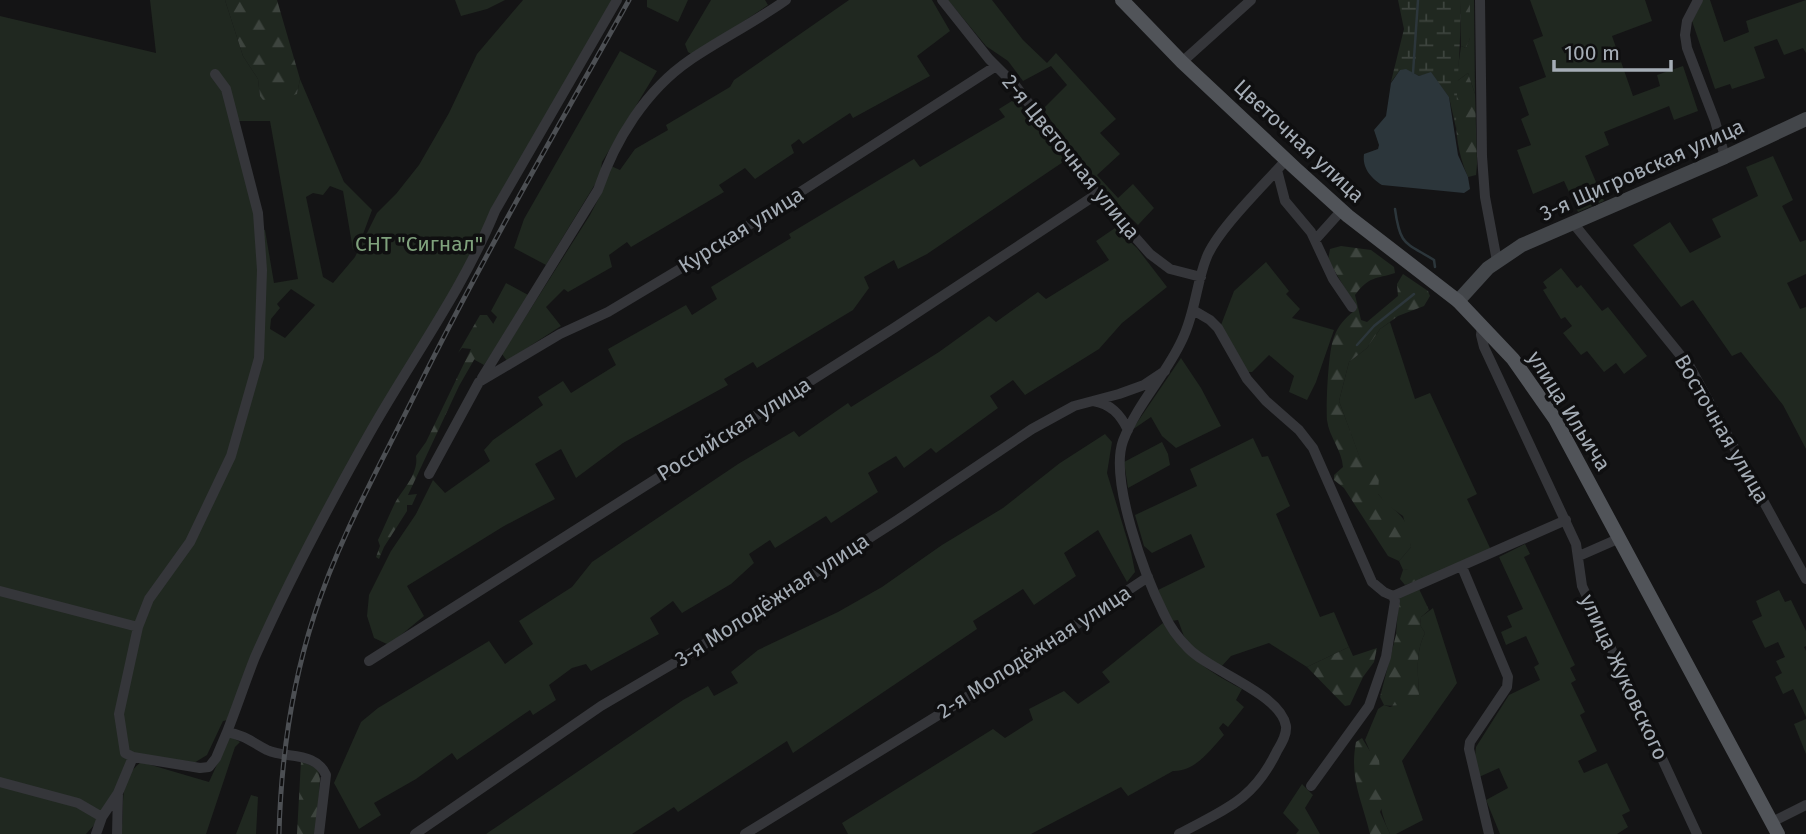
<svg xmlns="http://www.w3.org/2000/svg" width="1806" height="834" viewBox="0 0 1806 834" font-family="'Fira Sans',sans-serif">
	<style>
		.green { fill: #202820; fill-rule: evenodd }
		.forest { fill: url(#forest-firs) }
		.wetland { fill: url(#wetland-marsh) }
		.water { fill: #2c363b }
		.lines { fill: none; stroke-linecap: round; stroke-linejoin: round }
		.stream { stroke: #2c363b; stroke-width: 2.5 }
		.street { stroke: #35363a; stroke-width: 10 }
		.secondary { stroke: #43464a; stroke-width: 14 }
		.primary { stroke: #515459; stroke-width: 14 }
		.rail-casing { stroke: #4c4f53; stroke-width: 5 }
		.rail { stroke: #0f0f10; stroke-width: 2.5; stroke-dasharray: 8; stroke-linecap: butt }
		.labels { text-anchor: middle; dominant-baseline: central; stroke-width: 7; stroke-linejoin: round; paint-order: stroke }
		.street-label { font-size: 21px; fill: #a5adb6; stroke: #0f0f10 }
		.park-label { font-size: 21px; fill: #7fa17c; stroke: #0f0f10 }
	</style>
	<defs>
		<pattern id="forest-firs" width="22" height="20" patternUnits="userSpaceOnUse" patternTransform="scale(1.75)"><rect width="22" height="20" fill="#202820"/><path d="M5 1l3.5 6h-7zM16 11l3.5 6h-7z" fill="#3d443e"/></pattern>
		<pattern id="wetland-marsh" width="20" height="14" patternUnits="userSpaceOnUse" patternTransform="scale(1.75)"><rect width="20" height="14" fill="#202820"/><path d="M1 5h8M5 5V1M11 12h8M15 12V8" fill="none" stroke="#3d443e"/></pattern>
	</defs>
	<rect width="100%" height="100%" fill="#141415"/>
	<path class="green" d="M150,0H225L243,56L258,79L260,96L297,94L300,79L344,182L372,210L362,237L353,250L343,191L330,186L323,195L313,193L306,197L323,277L333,283L355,257L377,213L396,194L419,165L449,113L477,54L523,0H614L482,237L354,456L228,720L223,721L207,755L194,763L131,753C120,783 109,811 86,834H0V16L156,53ZM239,121H270L298,279L274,283L265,230L258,228ZM291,289L315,305L285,338L270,329L271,319L280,308L277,304Z
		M455,0H505L487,9L461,16Z
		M647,0H688L678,22L647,7Z
		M711,0H765L768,5L693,55L688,52L685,44Z
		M849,0H932L950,31L917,56L930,76L853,118L850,113L803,144L799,139L791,145L794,153L755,179L745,168L719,185L724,192L631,247L627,242L609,255L612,267L568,292L564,289L546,307L561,326L507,361L502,354L590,215L602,192L611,166L620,170L635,149L668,130L666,125L730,87L734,80Z
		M948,0H992L1023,40L1047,63L1056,53L1116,119L1100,133L1120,154L1097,175L1118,198L1133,184L1154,208L1138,225C1102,190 1071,151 1043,109L1067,85L1051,66L1023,81L1008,61L986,46Z
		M1470,0H1474L1475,94L1468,73L1456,82L1461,46L1466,48L1470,38Z
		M1530,0H1645L1652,21L1612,36L1633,96L1660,86L1657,75L1683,66L1698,111L1674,120L1669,106L1604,132L1609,145L1585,156L1604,201L1578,212L1564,181L1533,194L1517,150L1531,145L1521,119L1529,115L1519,87L1546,77L1533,40L1543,36Z
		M1703,0H1710L1724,42L1749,32L1746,21L1806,0V53L1803,48L1784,55L1777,39L1754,47L1765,78L1732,89L1730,84L1715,89L1692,21Z
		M620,51L657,71L602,162L600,176L546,265L514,248L524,219Z
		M1015,99L1066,160L927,254L898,269L894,260L864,277L869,288L853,310L757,368L753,362L724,379L728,385L623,443L576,478L561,449L535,464L555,499L504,526L407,586L424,616L389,645L374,638L367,616L369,595L391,551L416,514L433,480L445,493L490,461L484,450L493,440L543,405L538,397L563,381L571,393L616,365L608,349L686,305L692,315L717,299L711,287L791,238L789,234L914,159L920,167L1005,117L999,109Z
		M1773,156L1793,200L1782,206L1800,242L1806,240V274L1787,283L1800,309L1806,307V449L1783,405L1741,352L1732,356L1693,300L1681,307L1633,245L1670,222L1690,253L1721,237L1712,219L1758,196L1746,167Z
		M1115,228L1137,248L1167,287L1122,323L1099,349L1025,395L1013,380L990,396L998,408L936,453L931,448L904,468L896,456L868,473L878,492L831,523L826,516L775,548L770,540L749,554L754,563L731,584L682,613L673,601L650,618L659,634L591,671L586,664L572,668L549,685L556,700L533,715L530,710L457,760L452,753L416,779L374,803L381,815L359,829L334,783L361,722L378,708L489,641L505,664L533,644L519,621L572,587L592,562L738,464L794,431L799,437L848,403L851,407L939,352L989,316L996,322L1038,292L1046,299L1109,260L1096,241Z
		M1266,262L1289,291L1286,294L1300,309L1292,318L1334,330L1316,382L1307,400L1289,392L1294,376L1269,355L1252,372H1247L1221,325L1234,291Z
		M1561,268L1577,288L1581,285L1602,311L1608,307L1647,356L1624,374L1616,363L1604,372L1587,351L1581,355L1563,333L1572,326L1565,317L1561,319L1543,290L1547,288L1543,282Z
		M506,283L530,296L484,365L473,359L497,317L491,311Z
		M1390,322L1415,399L1430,393L1477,494L1467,499L1491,550L1424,578L1415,569L1403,570L1399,561L1411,547L1403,516L1387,505L1378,494L1363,467L1339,401L1349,362L1367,348L1380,329Z
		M1181,358L1201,388L1221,426L1176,448L1162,436L1151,417L1132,430Z
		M1105,434L1112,442L1107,473L1131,552L1135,572L1127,582L1098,530L1064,553L1076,576L1034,605L1023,589L973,621L977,629L793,753L787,741L678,812L674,807L632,834H486L683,700L708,686L714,696L738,683L731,672L758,650L838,612L882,587L942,545L1003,508L1060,463Z
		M1253,438L1262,457L1268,456L1290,506L1276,514L1320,617L1334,612L1349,647L1307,667L1269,643L1231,656L1221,667L1186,642L1178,620L1171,621L1158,590L1205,567L1191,534L1152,553L1144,546L1135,515L1197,486L1190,469Z
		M1162,442L1168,454L1170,465L1128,488L1124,462Z
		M1525,544L1530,554L1524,557L1575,665L1570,668L1576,680L1571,683L1585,712L1580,715L1597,751L1578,761L1584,773L1607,763L1630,811L1622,815L1628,827L1617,834H1500L1486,800L1508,788L1499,768L1479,777L1475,756L1476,747L1509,695L1540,680L1534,667L1539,664L1526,636L1506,645L1501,632L1512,627L1507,616L1523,609L1499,557Z
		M1779,590L1785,602L1791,600L1806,631V646L1804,647L1806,651V717L1793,689L1783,694L1775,677L1782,673L1776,661L1785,657L1778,642L1765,648L1752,621L1762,616L1756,601Z
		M1433,608L1457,683L1402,761L1423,820L1396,834H1390C1374,802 1380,770 1365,740L1378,709L1384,705L1390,707L1419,695C1418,675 1415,652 1425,633L1420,625L1421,617Z
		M1163,623C1186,656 1207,671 1242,689L1236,700L1244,707L1228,727L1223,723L1219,728L1224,735C1211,749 1195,772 1173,771L1128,796L1121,787L1031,834H848L842,823L993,729L1005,738L1033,720L1029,709L1064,691L1078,704L1110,682L1102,672Z
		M1806,719V754L1794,724Z
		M230,736L240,742L235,747L206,834H121C126,807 116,781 141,762L209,782Z
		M1302,784L1313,795L1305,808L1320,834H1296L1299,830L1283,813Z
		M251,795L258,797L256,834H236Z"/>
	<path class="forest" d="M225,0H277L300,79L297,94L273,102L263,100L260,96L258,79L243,56Z
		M1460,0H1470V38L1466,48L1461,46Z
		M1468,73L1475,94L1477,164L1476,175L1468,177C1453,142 1456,119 1456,82Z
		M1341,246L1371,250L1394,267L1395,273C1376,279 1369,276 1355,295L1361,320L1367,322L1398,296L1397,284L1403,274L1428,291L1430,296L1424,306L1398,316L1380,329L1367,348L1349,362L1339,401L1363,466L1372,468L1379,476L1378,494C1398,517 1408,512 1411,547L1399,561L1388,556L1344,488L1334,480V475L1343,467C1342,450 1329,437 1327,420C1326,404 1328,352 1334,337C1338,326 1345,318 1354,311L1352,300L1328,260L1330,249Z
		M480,315H487L494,325L459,386L408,495L417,494L412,505H407V511L384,547L379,559L376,557L380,546L378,540C384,528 389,515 395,503C403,489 419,473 416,456L426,442L471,349L462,348L458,353Z
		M1415,568L1424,578L1405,585L1400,579L1403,570Z
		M1419,589L1429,610L1421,617L1420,625L1425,633C1415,652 1418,675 1419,695C1410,702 1395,708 1384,705L1380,697L1396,635L1399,597Z
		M1349,647L1353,656L1377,648L1374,662L1363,677L1350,705L1345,706L1307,667Z
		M1362,738L1371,753L1376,754L1379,760L1383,805L1380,812L1390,834H1370C1362,800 1349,779 1356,742Z
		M301,761L318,769L320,779L316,834H297Z"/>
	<path class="wetland" d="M1398,0H1460C1462,43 1456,85 1456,128L1449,97L1431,73L1419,76L1413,73L1400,70L1391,82L1386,102L1404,29Z"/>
	<path class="water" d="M1406,69L1419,76L1431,72L1449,97L1458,155L1468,177L1470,189L1464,193L1382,185C1371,178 1362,168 1364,154L1378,149L1379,145L1374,130L1386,116L1391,83L1400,70Z"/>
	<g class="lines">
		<path class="stream" d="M1413,73L1418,0
			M1395,209C1400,246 1405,242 1434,260L1435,267
			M1357,345L1374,326L1414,294"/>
		<path class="street" d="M942,0L989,59L1015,85L1097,194L1150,254L1170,269L1201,277
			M1480,0L1482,156L1485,197L1497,261
			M1698,0L1687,21L1685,35L1687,48L1715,121L1725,157
			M1182,62L1251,0
			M215,74L226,89L258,213L262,270L259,358L231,456L190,542L149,599L138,627L119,714L125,753L133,757L200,768L209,767L216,758L227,732C246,736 250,741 267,750C286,759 316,751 326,775L319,834
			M1277,170L1285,201L1311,232L1333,279L1352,307
			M1573,223L1690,367L1806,579
			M1315,240L1342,210
			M1193,310L1210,320L1218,328L1247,379L1266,401L1299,430L1313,448L1372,582L1384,592L1393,596L1395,601L1386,657L1369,706L1311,786
			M1482,325L1481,335L1484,347L1576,544L1582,586L1697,834
			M482,378L598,190C615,140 646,90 690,60C721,39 755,22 786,0
			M1093,401C1111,404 1120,414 1128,430
			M429,474L479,382L560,334L608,312L690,263L996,66
			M1579,556L1620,538
			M1462,567L1508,677L1507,687L1470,742L1469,749L1489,834
			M0,591L138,627
			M1393,596L1566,520
			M369,661L894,328L1097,194
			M227,732C237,707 245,682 255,657C289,580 330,503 372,429C413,357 463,289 495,211L617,0
			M0,782L78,803L102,817
			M1772,822L1806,805
			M96,834L102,817L118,793L133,757
			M117,834L118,793
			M415,834L601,706L686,656L899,519L1032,429L1074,406L1119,394L1144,385L1165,371
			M745,834L958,703L1148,577
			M1179,834C1225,809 1253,801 1277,751C1281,744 1287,735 1286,726C1280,693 1211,672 1188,648C1178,638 1170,627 1164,614C1145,576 1109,480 1123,441C1137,404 1166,375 1182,340C1195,314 1196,285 1206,259C1216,231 1265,184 1286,160"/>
		<path class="secondary" d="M1458,301L1488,268L1522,245L1725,157L1806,119"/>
		<path class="primary" d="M1122,0L1182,62L1296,169L1348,216L1458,301L1513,359L1555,419L1778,834"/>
		<g class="rail-casing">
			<path id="rail" d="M279,834C281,759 291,687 314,616C339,537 381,464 417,390C483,257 557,129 629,0"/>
		</g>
		<use href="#rail" class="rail"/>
	</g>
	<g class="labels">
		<g class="street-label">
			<text transform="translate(1299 141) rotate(43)">Цветочная улица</text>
			<text transform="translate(1071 157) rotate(51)">2-я Цветочная улица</text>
			<text transform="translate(1642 170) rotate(-24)">3-я Щигровская улица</text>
			<text transform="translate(741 230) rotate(-32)">Курская улица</text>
			<text transform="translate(1569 411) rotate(58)">улица Ильича</text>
			<text transform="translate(734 429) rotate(-32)">Российская улица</text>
			<text transform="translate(1722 429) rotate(60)">Восточная улица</text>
			<text transform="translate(772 600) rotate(-33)">3-я Молодёжная улица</text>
			<text transform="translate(1034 652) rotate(-33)">2-я Молодёжная улица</text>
			<text transform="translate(1624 677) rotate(65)">улица Жуковского</text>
		</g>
		<g class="park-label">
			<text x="419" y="244">СНТ "Сигнал"</text>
		</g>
	</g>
	<path d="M1554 60v10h117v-10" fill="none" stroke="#a5adb6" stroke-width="3.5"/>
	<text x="1564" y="60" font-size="21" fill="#a5adb6" stroke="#0f0f10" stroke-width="5" paint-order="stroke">100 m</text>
</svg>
